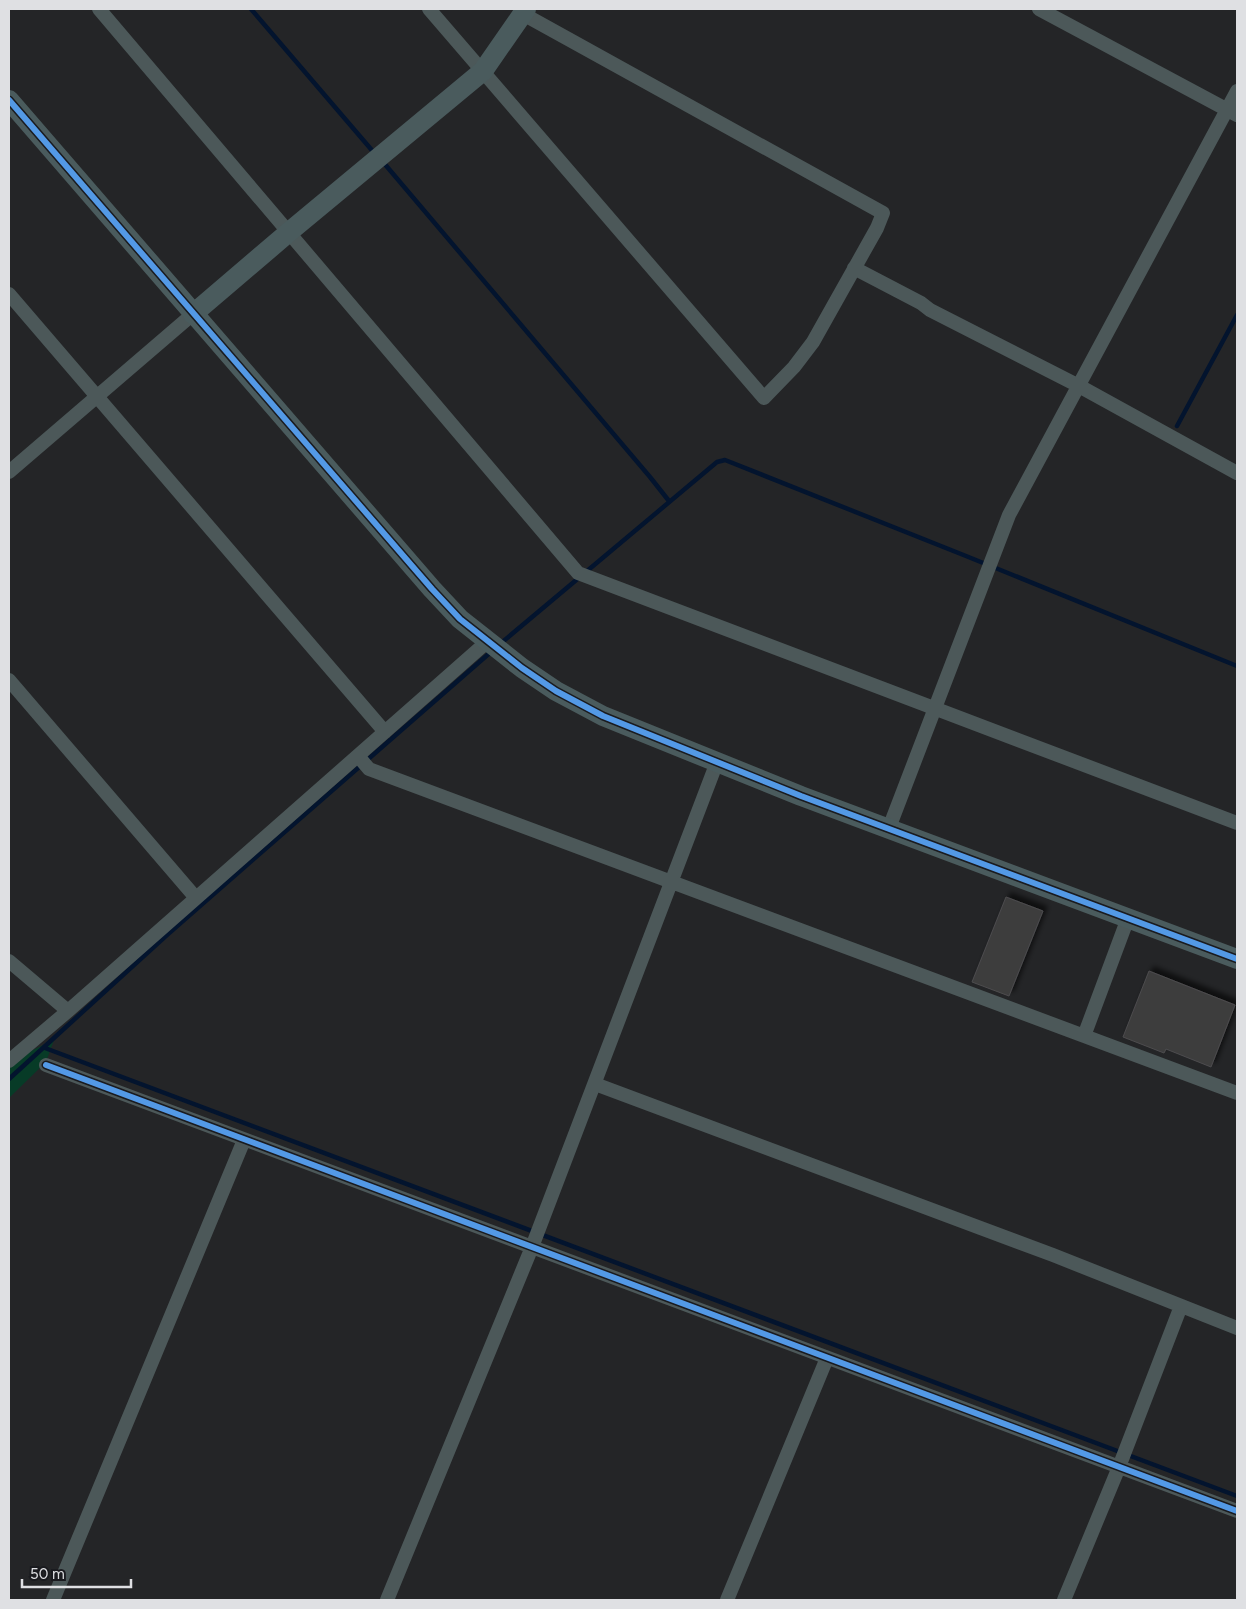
<svg xmlns="http://www.w3.org/2000/svg" width="1246" height="1609" viewBox="0 0 1246 1609" font-family="Figtree,sans-serif">
	<style>
		.green { fill: #073b27 }
		.lines { fill: none; stroke-linecap: round; stroke-linejoin: round }
		.stream { stroke: #03142e; stroke-width: 4.5 }
		.building { fill: #3d3d3e; stroke: #4d4c4e; filter: url(#shadow) }
		.street { stroke: #4c5859; stroke-width: 14 }
		.secondary { stroke: #4a5b5d; stroke-width: 20 }
		.cycleway-casing { stroke: #1a1b1f; stroke-width: 9 }
		.cycleway { stroke: #5399e6; stroke-width: 6 }
	</style>
	<defs>
		<filter id="shadow"><feDropShadow dx="4.5" dy="-4.5" stdDeviation="2.5" flood-color="#0009"/></filter>
	</defs>
	<rect width="100%" height="100%" fill="#242527"/>
	<path class="green" d="M54,1040L46,1062L9,1098V1066L22,1055Z"/>
	<g class="lines">
		<path class="stream" d="M251,9L376,155
			M383,162L650,477L669,501
			M1177,426L1237,315
			M500,644L717,462L725,460L966,556L1237,666
			M45,1048L1237,1496
			M9,1079L168,934L492,651"/>
	</g>
	<path class="building" d="M1006,897L1043,911L1009,996L972,982Z
		M1149,971L1235,1005L1211,1067L1166,1049L1164,1053L1123,1037Z"/>
	<g class="lines">
		<path class="street" d="M99,9L578,573L1237,823
			M429,9L764,398L794,367L813,342L877,228L883,213L523,14
			M1039,9L1237,115
			M854,268L921,303L930,310L1079,386L1237,473
			M9,294L385,732
			M9,472L193,314
			M9,680L196,898
			M358,756L369,769L1237,1093
			M889,828L1009,515L1237,91
			M9,961L68,1011
			M1084,1036L1128,918
			M9,1061L68,1011L488,641
			M46,1065L1237,1511
			M595,1084L1053,1255L1237,1328
			M53,1600L244,1140
			M387,1600L532,1247L717,762
			M727,1600L827,1358
			M1064,1600L1119,1467L1181,1306"/>
		<path class="secondary" d="M9,100L432,589L460,619L522,668L556,691L603,716L801,796L1237,959
			M193,314L289,232L483,71L526,9"/>
		<g class="cycleway-casing">
			<path id="cycleway" d="M9,100L432,589L460,619L522,668L556,691L603,716L801,796L1237,959
				M46,1065L1237,1511"/>
		</g>
		<use href="#cycleway" class="cycleway"/>
	</g>
	<rect width="1246" height="1609" fill="none" stroke="#dfe0e3" stroke-width="20"/>
	<path d="M22 1579v8h109v-8" fill="none" stroke="#dfe0e3" stroke-width="2.5"/>
	<text x="30" y="1579" font-size="15" fill="#dfe0e3" stroke="#1a1b1f" stroke-width="4" paint-order="stroke">50 m</text>
</svg>
